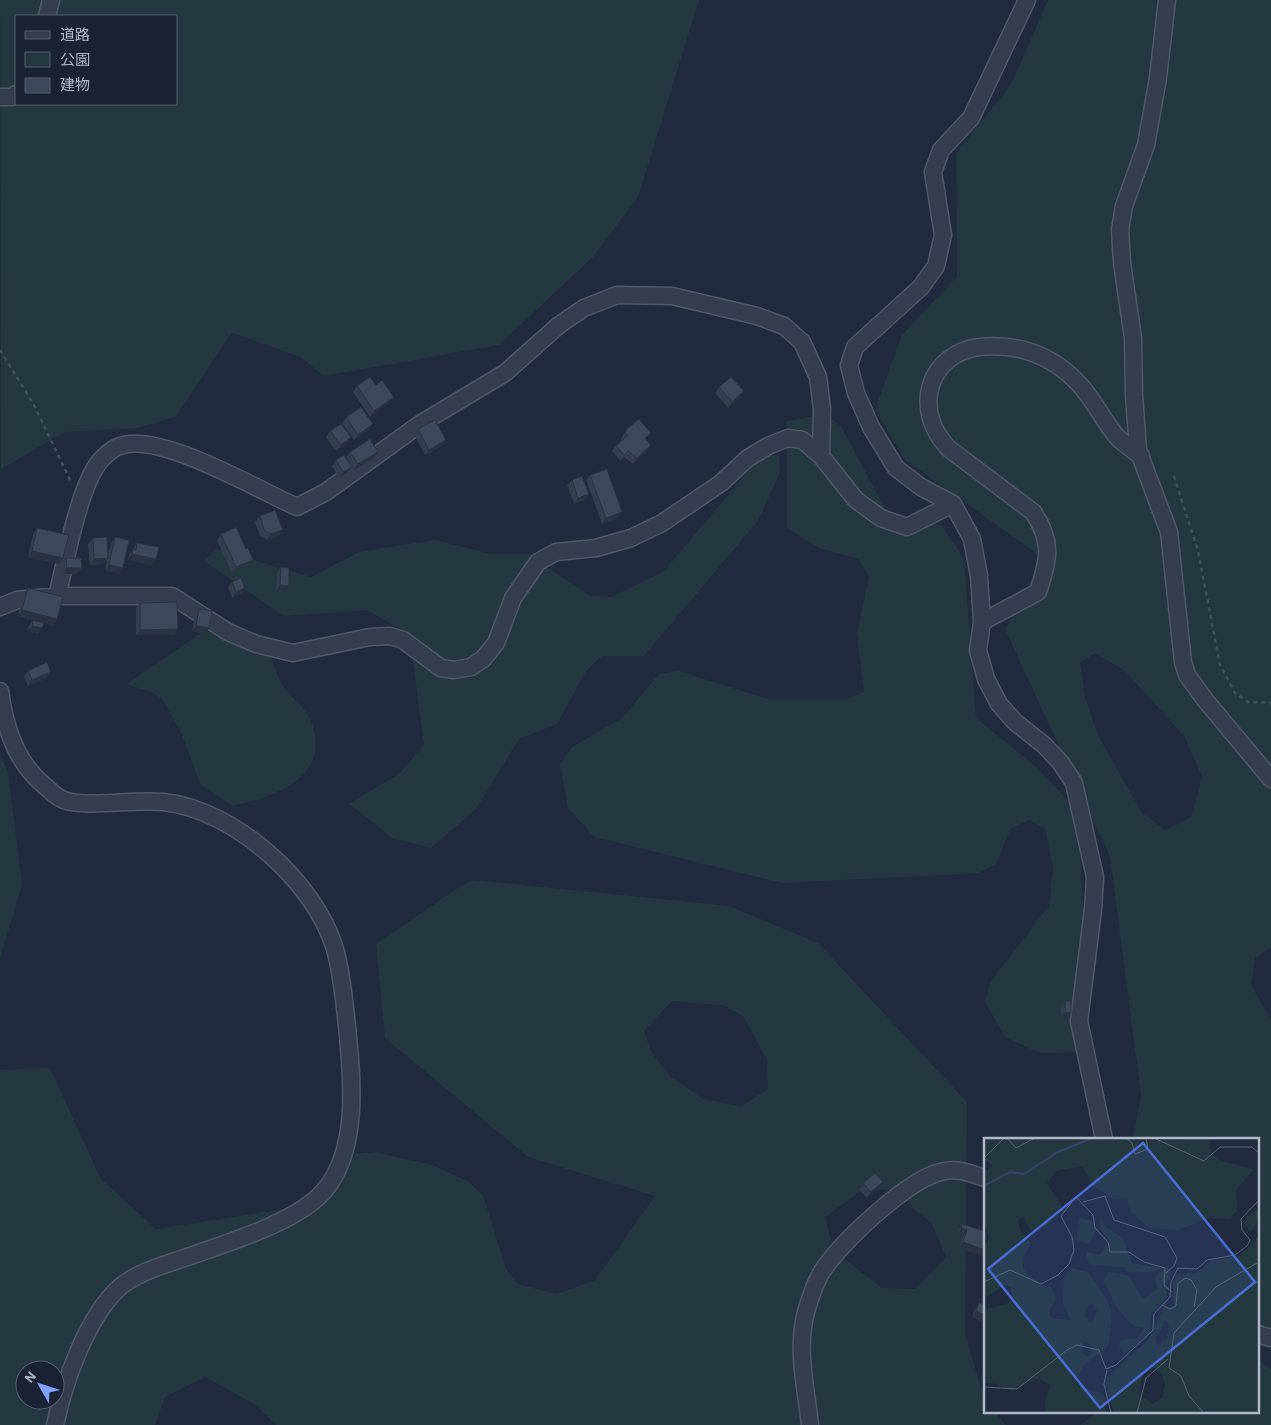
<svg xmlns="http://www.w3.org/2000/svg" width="1271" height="1425" viewBox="0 0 1271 1425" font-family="'Alegreya Sans','Noto Sans JP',sans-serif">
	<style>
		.green { fill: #24383f; fill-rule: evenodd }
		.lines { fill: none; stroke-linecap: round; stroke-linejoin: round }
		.minor-casing { stroke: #515869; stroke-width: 19 }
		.path { stroke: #3e5459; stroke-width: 2.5; stroke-dasharray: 4 4; stroke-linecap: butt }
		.minor { stroke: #363d4e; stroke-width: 16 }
		.wall { fill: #343e50 }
		.shaded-wall { fill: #2b3241 }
		.building { fill: #3d485d; stroke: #2b3241 }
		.inset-river { fill: none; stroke: #344366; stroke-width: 2.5 }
		.inset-road { fill: none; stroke: #5b6376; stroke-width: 1 }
		.view { fill: #496ed4; fill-opacity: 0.15; stroke: #496ed4; stroke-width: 2.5 }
		.inset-edge { fill: none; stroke: #b1b8c9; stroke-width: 2.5 }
	</style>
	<rect width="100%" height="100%" fill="#212a3e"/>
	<path class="green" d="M0,0H699L638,197L593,257L499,345L323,376L301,357L232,333L175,417L138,428L65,432L1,469ZM16,16H176V104H16Z
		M1048,0H1271V947L1255,958L1251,985L1271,1020V1334L1257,1328V1139H1133L1141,1095L1110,857L1005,629L1043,558L904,459L875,409L902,335L957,276L956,153L1012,83ZM1095,653L1125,671L1184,736L1202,777L1192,817L1166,830L1142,813L1098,735L1085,697L1080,663Z
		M825,414L841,426L887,512L942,526L964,559L976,718L1039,769L1077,811L1088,976L1078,1052L1040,1053L1005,1037L985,1002L990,982L1049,906L1053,868L1045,829L1029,820L1011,828L996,864L979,873L782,883L594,837L568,808L560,764L572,747L622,718L659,674L678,671L769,699H847L864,692L857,633L869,576L858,559L819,548L787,528V421Z
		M779,455L780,472L758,521L644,656H602L586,671L557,724L519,739L476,809L431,848L394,839L349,804L400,773L424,744L411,647L400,629L367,610L284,616L204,561L217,549L311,577L359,552L435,540L491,554H528L590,596L611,597L663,572L761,456Z
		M214,624L268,646C272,658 275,671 281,682C288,697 304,704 311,721C333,777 275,797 232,806L200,784L182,735L163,700L155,694L127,684Z
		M0,755L8,771L22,885L0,958Z
		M473,880L729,906L818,943L967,1102L965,1334L985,1401V1411H994L1006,1425H276L254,1404L205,1377L165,1397L155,1425H0V1070L50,1068L101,1179L156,1229L316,1204L355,1154L375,1152L433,1165L469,1182L483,1195L506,1269L518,1284L557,1294L595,1280L655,1196L528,1157L385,1038L376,944L456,889ZM672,1001L722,1005L743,1016L767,1059L768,1089L742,1106L703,1099L670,1076L652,1053L644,1031ZM864,1189L892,1190L932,1224L946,1257L915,1289L882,1288L834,1251L825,1217ZM25,1370H55V1400H25Z
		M1257,1359L1271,1370V1425H1080L1100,1411H1257Z"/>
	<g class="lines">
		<g class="minor-casing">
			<path id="minor" d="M1027,0L971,118L941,150L933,172L943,235L936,266L921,287L855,347L849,365L856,393L871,427L896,468L921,487L953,504L972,539L979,576L982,622L978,650L986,679L999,704L1015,722L1044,745L1061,763L1074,783L1095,877L1093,910L1079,1021L1104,1139
				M1167,0L1158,78L1146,145L1124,206L1120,230L1122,263L1133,338L1134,395L1138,450L1169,532L1183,662L1187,675L1206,701L1271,779
				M47,16L51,0
				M0,97H12L16,94
				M57,596C66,560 77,498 95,468C100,459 111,449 120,446C159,431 258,490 297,507L326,492L420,424L505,373L559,325L584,308L617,295L672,296L757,316L784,326L802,342L818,377L822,409L821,456
				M0,607L17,600L57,596H172L228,632L256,644L293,653L370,637L390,636L403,640L441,668L454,670L471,667L483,659L496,643L513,598L538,562L556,552L596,548L631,538L662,523L721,483L748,458L768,446L788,438L802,440L821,456L856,500L881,518L907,527L953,504
				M982,622L1038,592C1049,560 1053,541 1033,512L948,448C932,430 924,408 931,385C938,363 957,350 979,347C1018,343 1052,355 1079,384C1094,400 1103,420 1117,437C1124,444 1133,450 1141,456
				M0,691C5,728 16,763 46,787C52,792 57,798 64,800C84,808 136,799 163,802C234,809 315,882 335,949C342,974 344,1000 347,1026C352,1077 360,1149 324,1191C298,1221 233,1241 196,1254C172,1263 140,1270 120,1287C87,1316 64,1383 55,1425
				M1257,1334L1271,1338
				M810,1425C806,1387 796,1350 806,1312C810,1298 816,1279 825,1267C845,1239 911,1176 945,1171C959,1168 971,1174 985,1178"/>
		</g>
		<path class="path" d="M0,350L34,405L72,484
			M1174,476L1198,551L1220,665L1235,693L1248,702L1271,703"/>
		<use href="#minor" class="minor"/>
	</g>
	<path class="wall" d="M357,386L390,402L370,417L353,392Z
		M719,387L740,397L728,408L715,393Z
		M346,417L369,430L354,440L342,423Z
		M418,429L446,440L442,446L425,455L414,434Z
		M627,429L646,440L651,445L647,451L633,464L624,457L620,461L612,451L616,446L622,440L621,439Z
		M330,431L351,437L347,443L336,451L326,437Z
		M350,452L374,458L354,470L346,457Z
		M336,460L348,472L339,478L332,466Z
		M590,475L622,512L618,518L602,524L586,480Z
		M572,480L585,500L574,504L567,485Z
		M260,516L279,536L267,540L260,536L255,522Z
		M37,528L63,558L59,564L28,557L33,534Z
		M221,534L246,549L253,560L249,565L232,573L217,540Z
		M115,537L119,574L105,570L107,560L104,564L90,565L88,544L93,538L108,555L111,543Z
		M137,543L152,565L128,560L129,555Z
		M66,558L78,574H63L62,564Z
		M281,567L285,592L276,591L277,573Z
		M232,582L245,588L241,594L232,598L228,587Z
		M28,588L57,619L53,625L18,616L24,594Z
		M140,603L174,635H136V608Z
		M199,609L209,628L205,634L192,631L195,615Z
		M33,620L38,634L27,631L29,626Z
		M28,671L47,678L28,686L24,676Z
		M1065,1001L1067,1019L1061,1018V1007Z
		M883,1182L879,1188L867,1198L859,1189L863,1183Z
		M962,1224L985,1231V1257L959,1248L963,1236L957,1234L958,1230Z
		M979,1303L985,1305V1316L981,1321L972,1317L975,1309Z"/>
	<path class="shaded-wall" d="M744,391L740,397L728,408L732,402Z
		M394,397L390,402L370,417L374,411Z
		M373,424L369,430L354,440L358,435Z
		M351,437L347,443L336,451L341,445Z
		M446,440L442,446L425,455L429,450Z
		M651,445L647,451L633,464L637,458Z
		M378,452L374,458L354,470L358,464Z
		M352,467L348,472L339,478L343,472Z
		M589,494L585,500L574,504L578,498Z
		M622,512L618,518L602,524L606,518Z
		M283,530L279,536L267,540L271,534Z
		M32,551L63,558L59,564L28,557Z
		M132,554L156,559L152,565L128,560Z
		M108,558L104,564L90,565L94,559Z
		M253,560L249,565L232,573L236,567Z
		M109,565L123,568L119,574L105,570Z
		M67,568H82L78,574H63Z
		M280,585L289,586L285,592L276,591Z
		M245,588L241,594L232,598L236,592Z
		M22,610L57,619L53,625L18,616Z
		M32,626L42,628L38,634L27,631Z
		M196,626L209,628L205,634L192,631Z
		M178,629L174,635H136L140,630Z
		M51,672L47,678L28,686L32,680Z
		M1065,1013H1071L1067,1019L1061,1018Z
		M883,1182L879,1188L867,1198L871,1192Z
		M961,1228L967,1230L963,1236L957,1234Z
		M963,1242L985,1250V1257L959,1248Z
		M976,1311L985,1315L981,1321L972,1317Z"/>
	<path class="building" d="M370,377L376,385L382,380L394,397L374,411L357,386Z
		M731,377L744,391L732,402L719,387Z
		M361,407L373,424L358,435L346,417Z
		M639,419L651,433L645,438L651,445L637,458L628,451L624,455L616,446L628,435L625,433L627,429Z
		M435,420L446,440L429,450L418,429Z
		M341,424L351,437L341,445L330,431Z
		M370,439L378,452L358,464L350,452Z
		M344,455L352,467L343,472L336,460Z
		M607,469L622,512L606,518L590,475Z
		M582,476L589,494L578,498L572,480Z
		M275,510L283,530L271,534L264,530L260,516Z
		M236,527L246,549L248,548L253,560L236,567L221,534Z
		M37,528L69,535L63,558L32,551Z
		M107,537L108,558L94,559L93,538Z
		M115,537L129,540L123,568L109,565Z
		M137,543L159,547L156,559L132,554L133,549L136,550Z
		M66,558H81L82,568H67Z
		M281,567L289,568V586L280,585Z
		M241,578L245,588L236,592L232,582Z
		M28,588L63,597L57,619L22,610Z
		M177,602L178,629L140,630V603Z
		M199,609L212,611L209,628L196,626Z
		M33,620L44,623L42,628L32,626Z
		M47,662L51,672L32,680L28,671Z
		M1065,1001H1071V1013H1065Z
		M875,1173L883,1182L871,1192L863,1183Z
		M962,1224L985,1231V1250L963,1242L967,1230L961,1228Z
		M979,1303L985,1305V1315L976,1311Z"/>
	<g transform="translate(984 1138)">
		<rect width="275" height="275" fill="#212a3e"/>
		<path d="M0,0H149L153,3L223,0L229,17L238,23L270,31L252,52L253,73L245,81L225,80L194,92L165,90L147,74L143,60L129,61L108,47L98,28L72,33L63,45L78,69L64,86L47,93L39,79L34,81L36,92L47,105L39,120V131L56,146L66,148L72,161L65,173L67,180L86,182L79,165L80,139L89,130L105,135L125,165L128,178L124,208L99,228L92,242L94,247L120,257L122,275H61V262L67,248L55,240L27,253L13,246L0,245V172L24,165L28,157L27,149L21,147L4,159L0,157V108L5,100L0,86V33L9,28L0,22ZM103,167H109L113,173L108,185L101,179ZM99,203L108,208L105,219L97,215ZM275,69V83L266,94L260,86L261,81ZM116,77L123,90L139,100L148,125L178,130L169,134H144L140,129L105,127L102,114L115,117L126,105L117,91ZM96,80L110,84L112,92L105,106L92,102ZM275,97V275H130L122,248L123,240L164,202L179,171L190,168L189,145L192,137L214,134L227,123L256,118ZM182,182L185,187L183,200L175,207L171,202ZM165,227L177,235L181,246L178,260L168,266L155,256L158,238ZM183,128L187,135L182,147L183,160L167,175L166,195L140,216L135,207L137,201L153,200L160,190L150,189L132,169L120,144L121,139L125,134L144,137L160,161L173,151L171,138Z" fill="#24383f" fill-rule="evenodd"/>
		<path class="inset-river" d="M0,48L26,34L40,36L74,14L108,0"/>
		<path class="inset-road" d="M23,0L32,10L51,0M142,0L148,5L151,16L164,11L162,0M170,0L220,23L236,9H268L275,15M0,20L20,0M99,64L121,58L130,82L181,99L193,120L190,128L182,135M0,144L26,132L57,146L74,137L85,126L90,112L88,99L77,78L92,59L109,77L111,90L124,104L126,114H145L160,124L181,130L180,147L188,154M178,167L186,171L192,168L194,146L201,140L207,142L213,152L210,169M123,232L120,246L127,275M0,249L33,251L83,212L93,207L115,212L122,231L132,227L169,192L170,176L186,159L187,144L194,130L213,131L223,122L251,117L263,108L266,102L258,92L257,81L275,62M153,275L162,240L184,221M220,275L205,258L197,238L185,230L190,195L233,148L275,124"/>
		<path class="view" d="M159,5L271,144L116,270L4,131Z"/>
		<rect width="275" height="275" class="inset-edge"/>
	</g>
	<rect x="15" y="15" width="162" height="90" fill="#1b2233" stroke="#575e6f"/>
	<rect x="25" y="31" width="25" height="8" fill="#363d4e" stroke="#575e6f"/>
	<text x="60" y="40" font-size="15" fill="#b1b8c9">道路</text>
	<rect x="25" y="52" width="25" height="15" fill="#24383f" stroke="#575e6f"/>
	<text x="60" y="65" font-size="15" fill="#b1b8c9">公園</text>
	<rect x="25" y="78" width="25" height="15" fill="#3d485d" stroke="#575e6f"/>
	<text x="60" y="90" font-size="15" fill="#b1b8c9">建物</text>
	<g transform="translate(40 1385) rotate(309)"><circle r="24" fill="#1b2233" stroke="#575e6f"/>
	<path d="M0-4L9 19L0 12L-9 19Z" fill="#81a2ff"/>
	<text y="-8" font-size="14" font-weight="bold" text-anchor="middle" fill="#b1b8c9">N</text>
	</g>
</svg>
